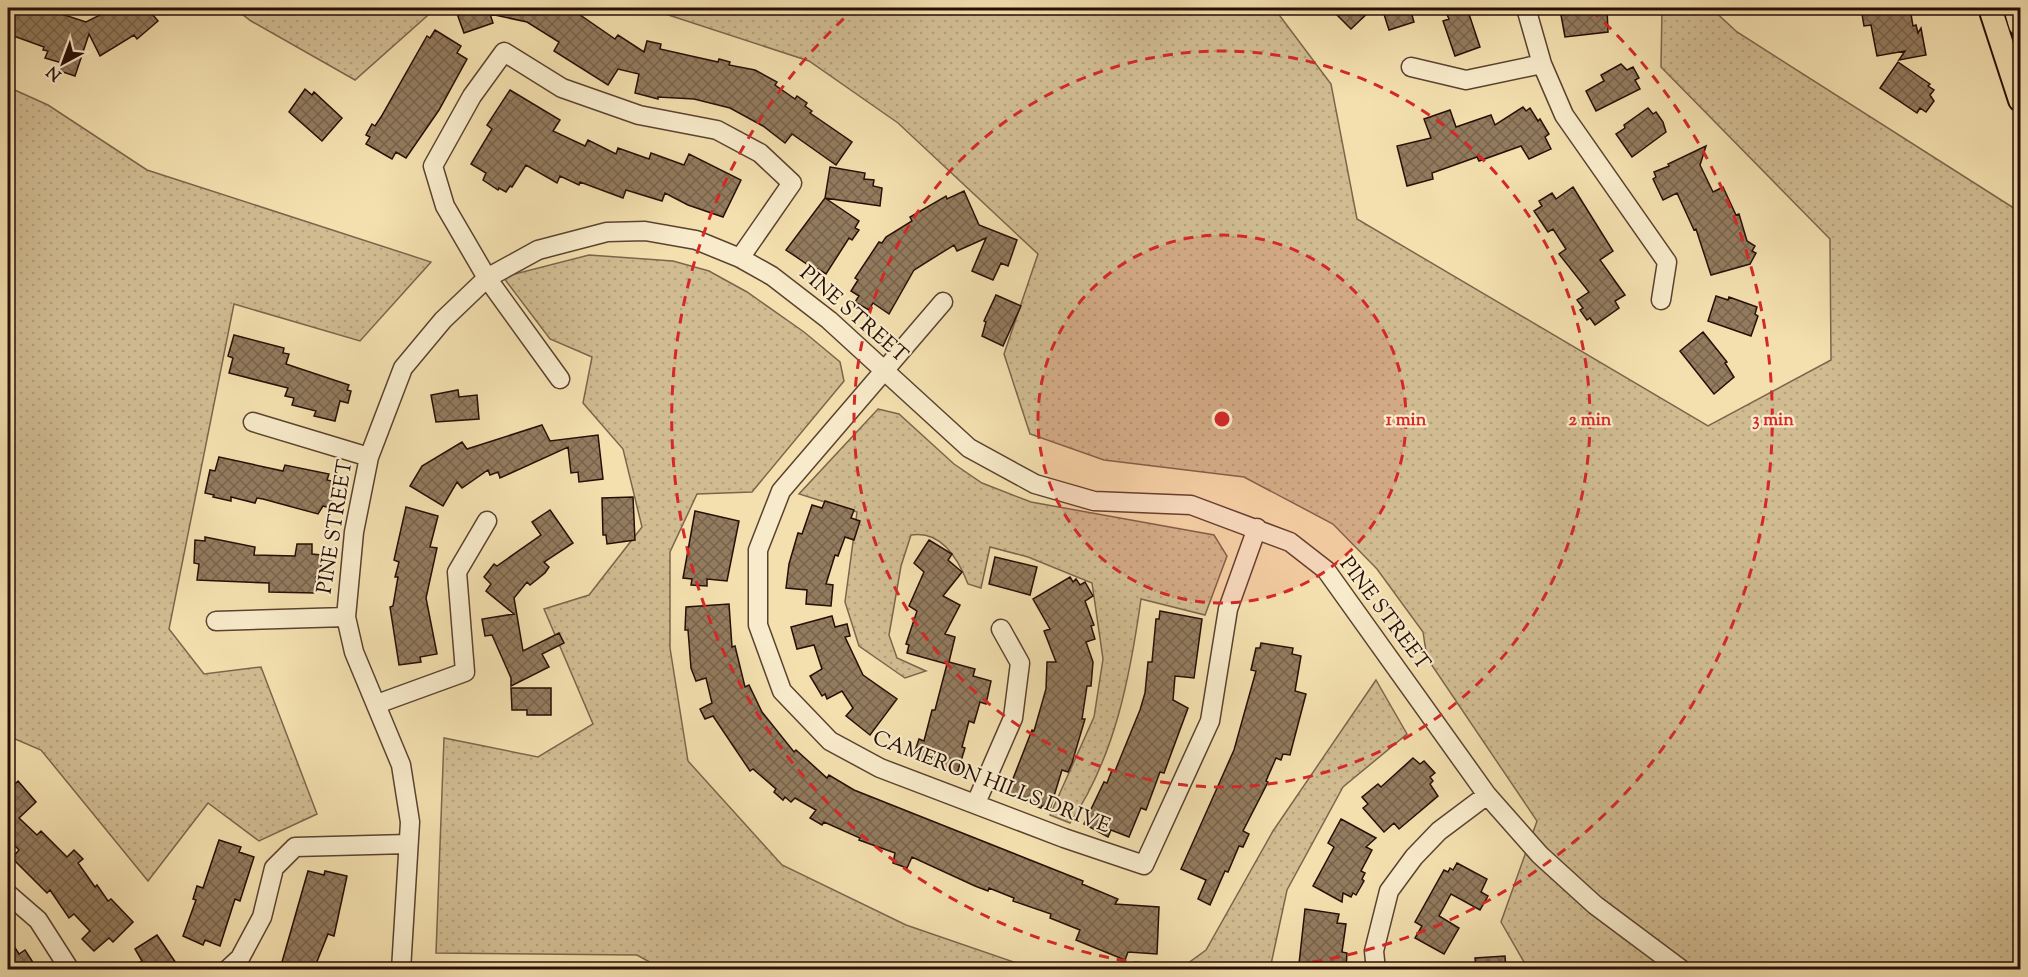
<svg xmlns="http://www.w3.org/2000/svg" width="2028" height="977" viewBox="0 0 2028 977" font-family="'Sorts Mill Goudy',serif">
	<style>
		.grass { fill: url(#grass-dots); stroke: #7c654c; stroke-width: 1.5 }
		.building { fill: url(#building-cross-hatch); stroke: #270e06; stroke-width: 1.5 }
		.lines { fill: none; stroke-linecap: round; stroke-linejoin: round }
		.minor-casing { stroke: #5a4230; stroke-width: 21 }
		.major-casing { stroke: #270e06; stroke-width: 26 }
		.minor { stroke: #f8ebcb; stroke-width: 18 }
		.major { stroke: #f4e0af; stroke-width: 22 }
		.ring { fill: none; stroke: #d62828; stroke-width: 3; stroke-dasharray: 10 8 }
		.labels { text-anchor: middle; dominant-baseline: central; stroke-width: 4.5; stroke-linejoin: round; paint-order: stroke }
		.street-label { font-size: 21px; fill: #270e06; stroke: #f8ebcb }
		.centre { fill: #d62828; stroke: #f8ebcb; stroke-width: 3 }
		.ring-label { font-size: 18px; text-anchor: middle; font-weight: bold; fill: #d62828; stroke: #f8ebcb; stroke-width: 4.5; stroke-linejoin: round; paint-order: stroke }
	</style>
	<defs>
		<pattern id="grass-dots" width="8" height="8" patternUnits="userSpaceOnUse" patternTransform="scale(1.5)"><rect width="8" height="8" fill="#d1bc92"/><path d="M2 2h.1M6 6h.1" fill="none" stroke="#b3a07c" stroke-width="1.8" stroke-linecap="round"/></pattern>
		<pattern id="building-cross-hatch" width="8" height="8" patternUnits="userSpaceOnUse" patternTransform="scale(1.5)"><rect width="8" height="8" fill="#927b5e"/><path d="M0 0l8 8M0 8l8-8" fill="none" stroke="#77634c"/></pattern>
	</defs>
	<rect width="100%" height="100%" fill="#f4e0af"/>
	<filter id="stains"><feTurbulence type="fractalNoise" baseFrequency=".00333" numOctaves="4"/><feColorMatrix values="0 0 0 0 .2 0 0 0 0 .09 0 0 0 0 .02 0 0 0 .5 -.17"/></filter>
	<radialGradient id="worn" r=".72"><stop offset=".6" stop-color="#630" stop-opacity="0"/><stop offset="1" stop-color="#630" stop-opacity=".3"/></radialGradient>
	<path class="grass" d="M234,8H436L355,80L251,21Z
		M647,8H1274L1331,84L1357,219L1708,426L1831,360L1830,239L1661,67L1662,8H1711L1737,32L2020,212V969H1528L1501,922L1537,821L1427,658L1423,632L1377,569L1333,524L1244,477L1104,460L1030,434L1004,354L1038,254L898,123L809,61Z
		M8,87L48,105L147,170L431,262L360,341L234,304L169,629L204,674L261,667L317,814L259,841L208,803L148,881L41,750L8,736Z
		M589,255L673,261L709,271L747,292L804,332L840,362L844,381L752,492L697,494L670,552V648L688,761L782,865L906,925L1034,969L664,970L637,955L436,953L444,738L538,757L593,724L544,609L589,595L642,527L623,449L583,403L592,357L550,339L503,277Z
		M878,409L899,414L954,464L982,483L1031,502L1214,535L1227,556L1205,615L1141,599C1130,677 1115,757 1070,823L1050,815L1094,717L1103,659L1092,583L1028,557L990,547L981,588L968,584C958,558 941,530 911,535L901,566L889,635L897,658L926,671L905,678L859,646L845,602L857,512L799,494Z
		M1376,680L1407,734L1343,787L1287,890L1270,969H1180L1206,950L1273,831Z"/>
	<path class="building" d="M8,8H43L86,22L114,8H147L158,21L137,39L134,35L100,56L89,34L75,76L60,71L62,63L45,58L48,51L43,50L44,47L8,34Z
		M455,8H570L615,39L618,35L644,52L647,41L661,44L660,49L718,62L719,59L730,62L729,65L755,70L777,82L775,85L795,99L797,96L807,103L805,106L812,111L810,113L852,142L836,165L792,134L785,143L763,126L730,108L694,99L658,97V99L635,93L639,74L618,69L608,85L554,51L559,42L527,22L490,14L493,23L464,33Z
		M1330,8H1373L1351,29Z
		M1382,8H1410L1414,22L1389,30Z
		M1452,8H1467L1480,47L1455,56L1443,21L1449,19L1445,10Z
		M1579,8H1607L1608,32L1565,37L1561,15L1580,12Z
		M1861,8H1910L1913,26L1916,25L1918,33L1921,28L1926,55L1899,60L1905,51L1877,56L1871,25L1864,26Z
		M435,30L461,46L457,53L467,59L439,110L406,158L396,152L392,159L366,144L370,137L366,135L372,124L375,126L381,117L427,36L430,38Z
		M1898,62L1930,84L1928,86L1934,90L1930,95L1934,101L1926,112L1920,108L1917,113L1880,88Z
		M1621,64L1627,70L1633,67L1639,78L1635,80L1640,89L1596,111L1586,91L1604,81L1601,75Z
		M305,89L312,95L314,92L342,118L322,141L289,112Z
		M510,90L560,120L553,131L585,146L588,140L616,154L618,148L649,159L651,153L684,165L689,154L741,180L723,217L688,205L665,193L662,201L626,190L623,198L580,182L579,185L560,176L557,183L526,165L512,187L510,186L506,192L499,188L498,190L483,180L486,173L471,164L492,129L487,125Z
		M1523,107L1526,111L1530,108L1538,121L1540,119L1549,134L1545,137L1551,149L1529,159L1521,146L1479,161L1477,157L1432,173L1433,179L1407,186L1397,146L1431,138L1424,119L1450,110L1456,127L1491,115L1495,125Z
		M1648,108L1653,114L1656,112L1663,122L1666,132L1632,157L1616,134L1625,128L1624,125Z
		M1706,146L1700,165L1713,192L1723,187L1736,215L1739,214L1747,241L1755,246L1752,251L1756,253L1750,264L1711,275L1696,229L1694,230L1677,193L1663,200L1653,179L1656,177L1654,172L1669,166L1668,164Z
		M830,167L865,173L864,179L874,180L873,186L882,188L880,206L825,198Z
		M1573,187L1613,251L1600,260L1625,295L1615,301L1619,308L1595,325L1590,318L1587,320L1580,310L1583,308L1577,300L1589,292L1559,254L1566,249L1553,229L1548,232L1534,211L1542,206L1539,201L1552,193L1556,199Z
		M964,191L979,225L1017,240L1008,266L1001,263L993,280L972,271L986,238L957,251L954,245L914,270L889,314L873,303L869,310L855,302L859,296L851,291L858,280L855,278L879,242L882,243L886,237L912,221L910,217L946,196L947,199Z
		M825,198L859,221L855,228L859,230L852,240L849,238L826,274L818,269L817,271L786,250Z
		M996,295L1021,306L1003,346L982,336L986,322L984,321Z
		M1716,296L1728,300L1729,297L1757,307L1755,314L1758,316L1751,336L1708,321Z
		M1703,332L1727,362L1725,363L1734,377L1714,394L1680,351Z
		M234,335L284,348L283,353L289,354L286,364L349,385L347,390L351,391L348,403L340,401L335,421L314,416L316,411L292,405L294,398L285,396L288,388L229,373L233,358L228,356Z
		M458,390L459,397L477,395L479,419L436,422L431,395Z
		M542,425L550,441L598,435L603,479L579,482L578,472L571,473L568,447L500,478L498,472L490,475L488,470L462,488L457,482L443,506L410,486L422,466L462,442L467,449Z
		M219,457L283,471L285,465L329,474L327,480L335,482L330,508L323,506L318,514L263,499L257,498L255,503L231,497V501L213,497L214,495L205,493L210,470L215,471Z
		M633,497L635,540L607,544L606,535H603L602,498Z
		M825,501L854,510L851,518L860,521L854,540L845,537L838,556L835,555L826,584L833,585L831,606L806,604L807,590L786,588L789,564L798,533L802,534L812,505L822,508Z
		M406,507L438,516L430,547L437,548L426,598L437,654L420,657L421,662L399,665L390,607L393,606L398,577H395L399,562L394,560Z
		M550,510L573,543L544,562L549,567L545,573L530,585L527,582L514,598L523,651L559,633L564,643L542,654L549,667L511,686V678L492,635L485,636L482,619L514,614L486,591L491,584L484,577L494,564L497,566L541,535L532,522Z
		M695,511L739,521L727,581L707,579V586L691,585L692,579L683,578Z
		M205,537L255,547L254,555L295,556L297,544H312V554L321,555V577H316L315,593L269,592V583L197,580L199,564L194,563L195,540L205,541Z
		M929,540L952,554L948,560L962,572L943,596L960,605L945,634L955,637L949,662L975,669L973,676L991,681L986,704L980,702L974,723L969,721L962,747L965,748L957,774L917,760L919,752L915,751L919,739L924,741L932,710H935L947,664L907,653L909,645L906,644L917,611L909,606L924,572L914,563Z
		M995,557L1037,567L1030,595L989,584Z
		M1070,577L1073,582L1076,579L1080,585L1085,582L1093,596L1085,601L1094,625L1091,626L1095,639L1086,642L1093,662L1091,686H1087L1082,719H1085L1072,763L1068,772L1062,770L1050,809L1042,806L1041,808L1007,794L1032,730L1034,731L1046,689L1047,662H1056L1044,631L1050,629L1033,599Z
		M729,604L732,647L735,646L745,687L749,685L762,712L794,752L796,750L827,778L829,775L854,790L1083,881L1082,884L1118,899L1115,904L1159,907L1157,954L1128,952L1125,960L1076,940L1080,930L1050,918L1051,914L1013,901L1014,898L989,888L988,891L975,886L912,857L907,868L893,863L895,853L859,840L860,838L824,822L822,825L810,818L816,810L795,798L791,802L785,797L783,800L774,792L776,789L753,769L750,771L713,716L705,719L700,709L712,703L706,678L696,681L691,668L688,630H685L686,607Z
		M1160,611L1202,619L1194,678L1175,676L1173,700L1188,708L1164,773L1160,772L1146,810L1141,808L1129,837L1111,830L1108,837L1084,824L1104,782L1107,783L1112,770L1115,771L1140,710L1145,693L1148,662H1152L1156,619H1159Z
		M832,616L835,627L847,624L850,636L845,637L863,675L897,699L870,735L846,716L853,708L842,691L827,699L825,694L822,696L810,676L822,669L814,645L797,649L791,627Z
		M1261,643L1293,648L1292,654L1301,656L1295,691L1306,694L1290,755L1283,754L1281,760L1276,758L1266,781L1268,782L1243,831L1249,834L1243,847L1239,846L1228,872L1225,871L1210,905L1198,899L1206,880L1181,869L1234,750L1256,671L1251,670L1256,648H1260Z
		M511,688H551V715H527V710H512Z
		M1413,758L1420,764L1424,761L1435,773L1430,777L1433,781L1430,784L1438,796L1399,829L1394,823L1384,832L1363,808L1368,804L1362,797L1378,784L1381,787Z
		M18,781L36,802L19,818L37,835L41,831L67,857L74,850L83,859L78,863L95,887L97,885L108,901L111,899L133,922L113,942L109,938L94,951L82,939L90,931L74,914L69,918L50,890L47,893L12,858L19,850L8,839V791Z
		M1341,819L1376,838L1366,847L1372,850L1361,871L1365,873L1362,879L1364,881L1356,895L1353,893L1351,897L1343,893L1342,902L1313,886L1334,847L1328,843Z
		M219,840L241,847L239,852L254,857L240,901L235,899L220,946L205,940L203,945L183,936L196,900L193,899L197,886L203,888Z
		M1457,863L1487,879L1481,892L1488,896L1480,910L1451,894L1439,916L1459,928L1444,954L1415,938L1422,926L1415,922L1444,870L1448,872L1450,868L1453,870Z
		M308,871L324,875L325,871L347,876L334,936L328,934L314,969H280Z
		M1305,909L1339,914L1337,923L1346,924L1342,952L1347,953L1346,969H1305V965L1299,964Z
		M157,935L180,969H128L142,961L135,949Z
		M8,937L19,954L25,950L34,964L26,969H8Z
		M1505,956L1506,969H1476L1475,958Z"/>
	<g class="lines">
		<g class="minor-casing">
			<path id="minor" d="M1526,8L1542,64L1564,115L1667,262L1661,300
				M1411,67L1466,80L1542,64
				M943,302L781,491L758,550V625L782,691L830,741L880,768L1064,838L1144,865L1210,721L1228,609L1257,528
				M560,379L487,278L445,206L433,166L472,96L504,52L562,88L639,115L717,130L760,153L792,183L740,258
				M253,422L369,457
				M216,621L346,617
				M377,704L465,672L457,572L487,521
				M976,803L1013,718L1020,663L1001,629
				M8,894L38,920L70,970
				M227,970L240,958L262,917L274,868L295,847L408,844
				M401,970L410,822L401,765L354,652L346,617L354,532L369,457L403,368L443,320L487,278L538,250L607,232L645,231L696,240L740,258L772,276L829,320L969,448L1035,484L1094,501L1191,505L1290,542L1326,570L1487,795L1540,855L1595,905L1682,970
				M1376,970L1374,951L1389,891L1414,857L1439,831L1487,795"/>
		</g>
		<g class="major-casing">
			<path id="major" d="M1990,8L2020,100
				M2015,8L2020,25"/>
		</g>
		<use href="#minor" class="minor"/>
		<use href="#major" class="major"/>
	</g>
	<circle cx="1222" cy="419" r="184" fill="#d62828" fill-opacity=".12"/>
	<g class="ring">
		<circle cx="1222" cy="419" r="184"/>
		<circle cx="1222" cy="419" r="368"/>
		<path d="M1198 969A551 551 0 0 1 853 10M1591 10A551 551 0 0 1 1246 969"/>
	</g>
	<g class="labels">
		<g class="street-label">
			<text transform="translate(853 315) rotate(41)">PINE STREET</text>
			<text transform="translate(336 527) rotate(-81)">PINE STREET</text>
			<text transform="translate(1384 614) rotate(53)">PINE STREET</text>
			<text transform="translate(991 783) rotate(21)">CAMERON HILLS DRIVE</text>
		</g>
	</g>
	<circle cx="1222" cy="419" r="9" class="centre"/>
	<g class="ring-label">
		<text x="1406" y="425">1 min</text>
		<text x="1590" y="425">2 min</text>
		<text x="1773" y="425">3 min</text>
	</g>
	<rect width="2028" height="977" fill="none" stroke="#f4e0af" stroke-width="30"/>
	<rect x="9" y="9" width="2010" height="959" fill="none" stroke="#270e06" stroke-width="3"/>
	<rect x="15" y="15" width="1998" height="947" fill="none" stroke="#270e06" stroke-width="1.5"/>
	<g transform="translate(63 63) rotate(221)" stroke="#f8ebcb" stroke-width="4.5" paint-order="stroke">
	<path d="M0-4.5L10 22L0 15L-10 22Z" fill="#270e06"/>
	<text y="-9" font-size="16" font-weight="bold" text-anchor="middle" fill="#270e06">N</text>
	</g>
	<rect width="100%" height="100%" filter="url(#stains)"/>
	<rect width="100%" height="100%" fill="url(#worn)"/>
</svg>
